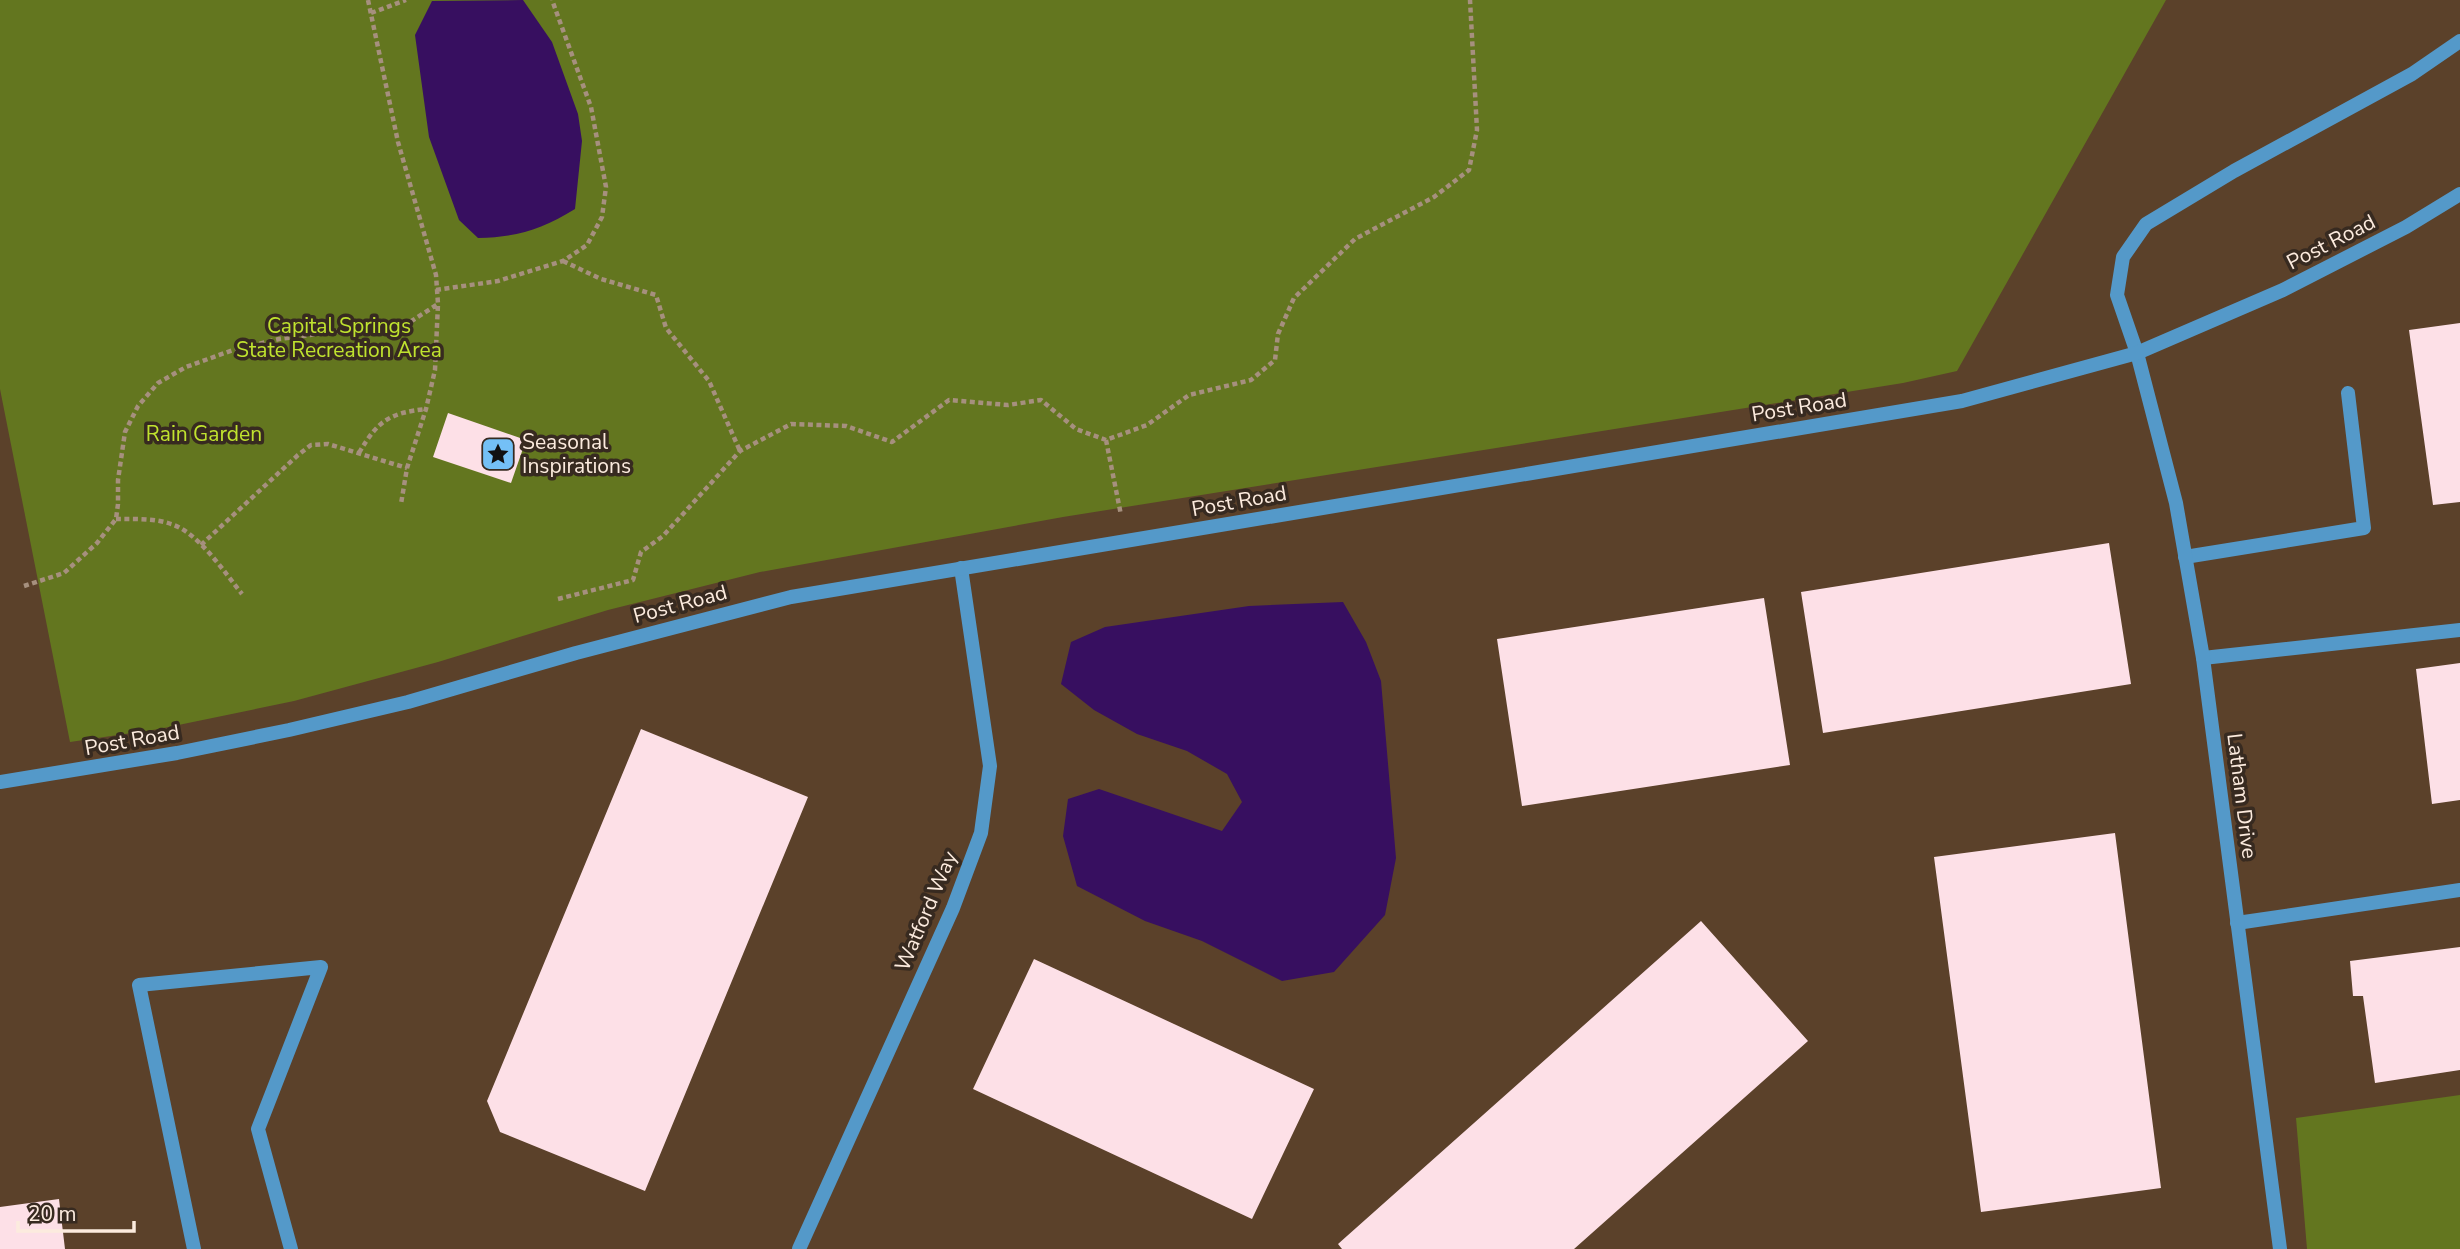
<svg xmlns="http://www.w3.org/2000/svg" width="2460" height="1249" viewBox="0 0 2460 1249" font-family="'Nunito Sans',sans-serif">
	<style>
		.green { fill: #63761f }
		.water { fill: #370f60 }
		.building { fill: #fde0e7 }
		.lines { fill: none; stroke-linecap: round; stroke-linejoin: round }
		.path { stroke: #a6907e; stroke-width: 4.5; stroke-dasharray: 5 3.5; stroke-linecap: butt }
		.service { stroke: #5499c9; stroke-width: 14 }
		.minor { stroke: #5499c9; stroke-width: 14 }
		.tertiary { stroke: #5499c9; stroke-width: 14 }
		.labels { text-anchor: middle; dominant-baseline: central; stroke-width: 7; stroke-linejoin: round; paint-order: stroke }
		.street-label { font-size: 21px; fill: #fcebde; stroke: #372a20 }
		.park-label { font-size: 21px; fill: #c0e32f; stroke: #372a20 }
		.poi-label { font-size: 21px; fill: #fcebde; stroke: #372a20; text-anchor: start }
	</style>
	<rect width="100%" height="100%" fill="#5b412a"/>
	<path class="green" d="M0,0H2166L1957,371L1903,383L1063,517L760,572L608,610L438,662L294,701L159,729L70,742L0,389Z
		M2460,1095V1249H2307L2296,1118Z"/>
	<path class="water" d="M523,0L552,42L578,114L582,141L575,209C541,230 517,237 478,238L459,220L429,137L415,35L432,1Z
		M1343,602L1366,642L1381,681L1396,858L1385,915L1334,972L1282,981L1202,941L1145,921L1077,886L1063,836L1068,799L1099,789L1222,831L1242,802L1227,774L1187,751L1137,734L1094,710L1061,684L1071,642L1105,627L1249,606Z"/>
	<path class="building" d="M2460,323V502L2433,505L2409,330Z
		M448,413L526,440L511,483L433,457Z
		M2109,543L2131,684L1823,733L1801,592Z
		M1764,598L1790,765L1522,806L1497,639Z
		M2460,663V800L2432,804L2416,669Z
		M641,729L808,797L645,1191L500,1132L487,1101Z
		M2115,833L2161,1188L1981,1212L1934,857Z
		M1701,921L1808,1041L1574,1249H1342L1338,1244Z
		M2460,947V1070L2375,1083L2363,996H2353L2350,961Z
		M1034,959L1314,1089L1252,1219L973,1089Z
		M59,1199L65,1249H0V1207Z"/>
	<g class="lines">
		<path class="path" d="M368,0L398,142L436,275L438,304L435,370L426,409L407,468L401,504
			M371,13L406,0
			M563,261L601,279L656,295L666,328L709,381L740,451
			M436,290L498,281L563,261L587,245L602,217L606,187L591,107L552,0
			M1106,440L1121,515
			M359,453C378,420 390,413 426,409
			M116,519C134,519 154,518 171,524C198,532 225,573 242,594
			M201,545L298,455L311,445L328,444L407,468
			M24,586L64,573L97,543L116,519L118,504V480L125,432L138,406L158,383L186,367L233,350L279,339L410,322L438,304
			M558,599L633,580L641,552L663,536L740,451L791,424L846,426L892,442L949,400L1008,405L1041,400L1076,429L1106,440L1147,425L1189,395L1251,380L1275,360L1278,334L1294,298L1355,239L1434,197L1469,170L1477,130L1470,0"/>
		<path class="service" d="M2137,353L2117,295L2123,257L2146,224L2234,171L2412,74L2460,41
			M2185,557L2364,528L2348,393
			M2203,658L2460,630
			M2237,923L2460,890
			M194,1249L139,985L321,967L258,1129L291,1249"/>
		<path class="minor" d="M2137,353L2176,503L2203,658L2280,1249
			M799,1249L953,908L981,833L990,766L961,568"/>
		<path class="tertiary" d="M0,782L177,753L289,730L408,702L576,653L791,597L1962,401L2137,353L2283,290L2406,227L2460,194"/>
	</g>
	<defs>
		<g id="sight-square" transform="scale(1.75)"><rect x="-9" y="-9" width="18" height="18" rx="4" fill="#74c0f6" stroke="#372a20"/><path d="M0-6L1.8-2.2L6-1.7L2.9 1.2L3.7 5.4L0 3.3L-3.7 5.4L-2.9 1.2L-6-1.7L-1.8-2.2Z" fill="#111"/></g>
	</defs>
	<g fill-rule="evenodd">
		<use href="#sight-square" x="498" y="454"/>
	</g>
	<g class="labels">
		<g class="street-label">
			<text transform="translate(2331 242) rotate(-27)">Post Road</text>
			<text transform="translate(1799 407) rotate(-9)">Post Road</text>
			<text transform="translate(1239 501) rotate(-10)">Post Road</text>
			<text transform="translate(680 604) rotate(-15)">Post Road</text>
			<text transform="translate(132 740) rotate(-10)">Post Road</text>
			<text transform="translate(2242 796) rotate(83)">Latham Drive</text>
			<text transform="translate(926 911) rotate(-67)">Watford Way</text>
		</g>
		<g class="park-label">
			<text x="339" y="326">Capital Springs<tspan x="339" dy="24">State Recreation Area</tspan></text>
			<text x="204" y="434">Rain Garden</text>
		</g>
		<g class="poi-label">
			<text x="522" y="442">Seasonal<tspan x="522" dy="24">Inspirations</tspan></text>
		</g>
	</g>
	<path d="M18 1221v10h116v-10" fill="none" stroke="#fcebde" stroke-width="3.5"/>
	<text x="28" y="1221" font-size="21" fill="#fcebde" stroke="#372a20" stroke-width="5" paint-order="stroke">20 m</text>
</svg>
